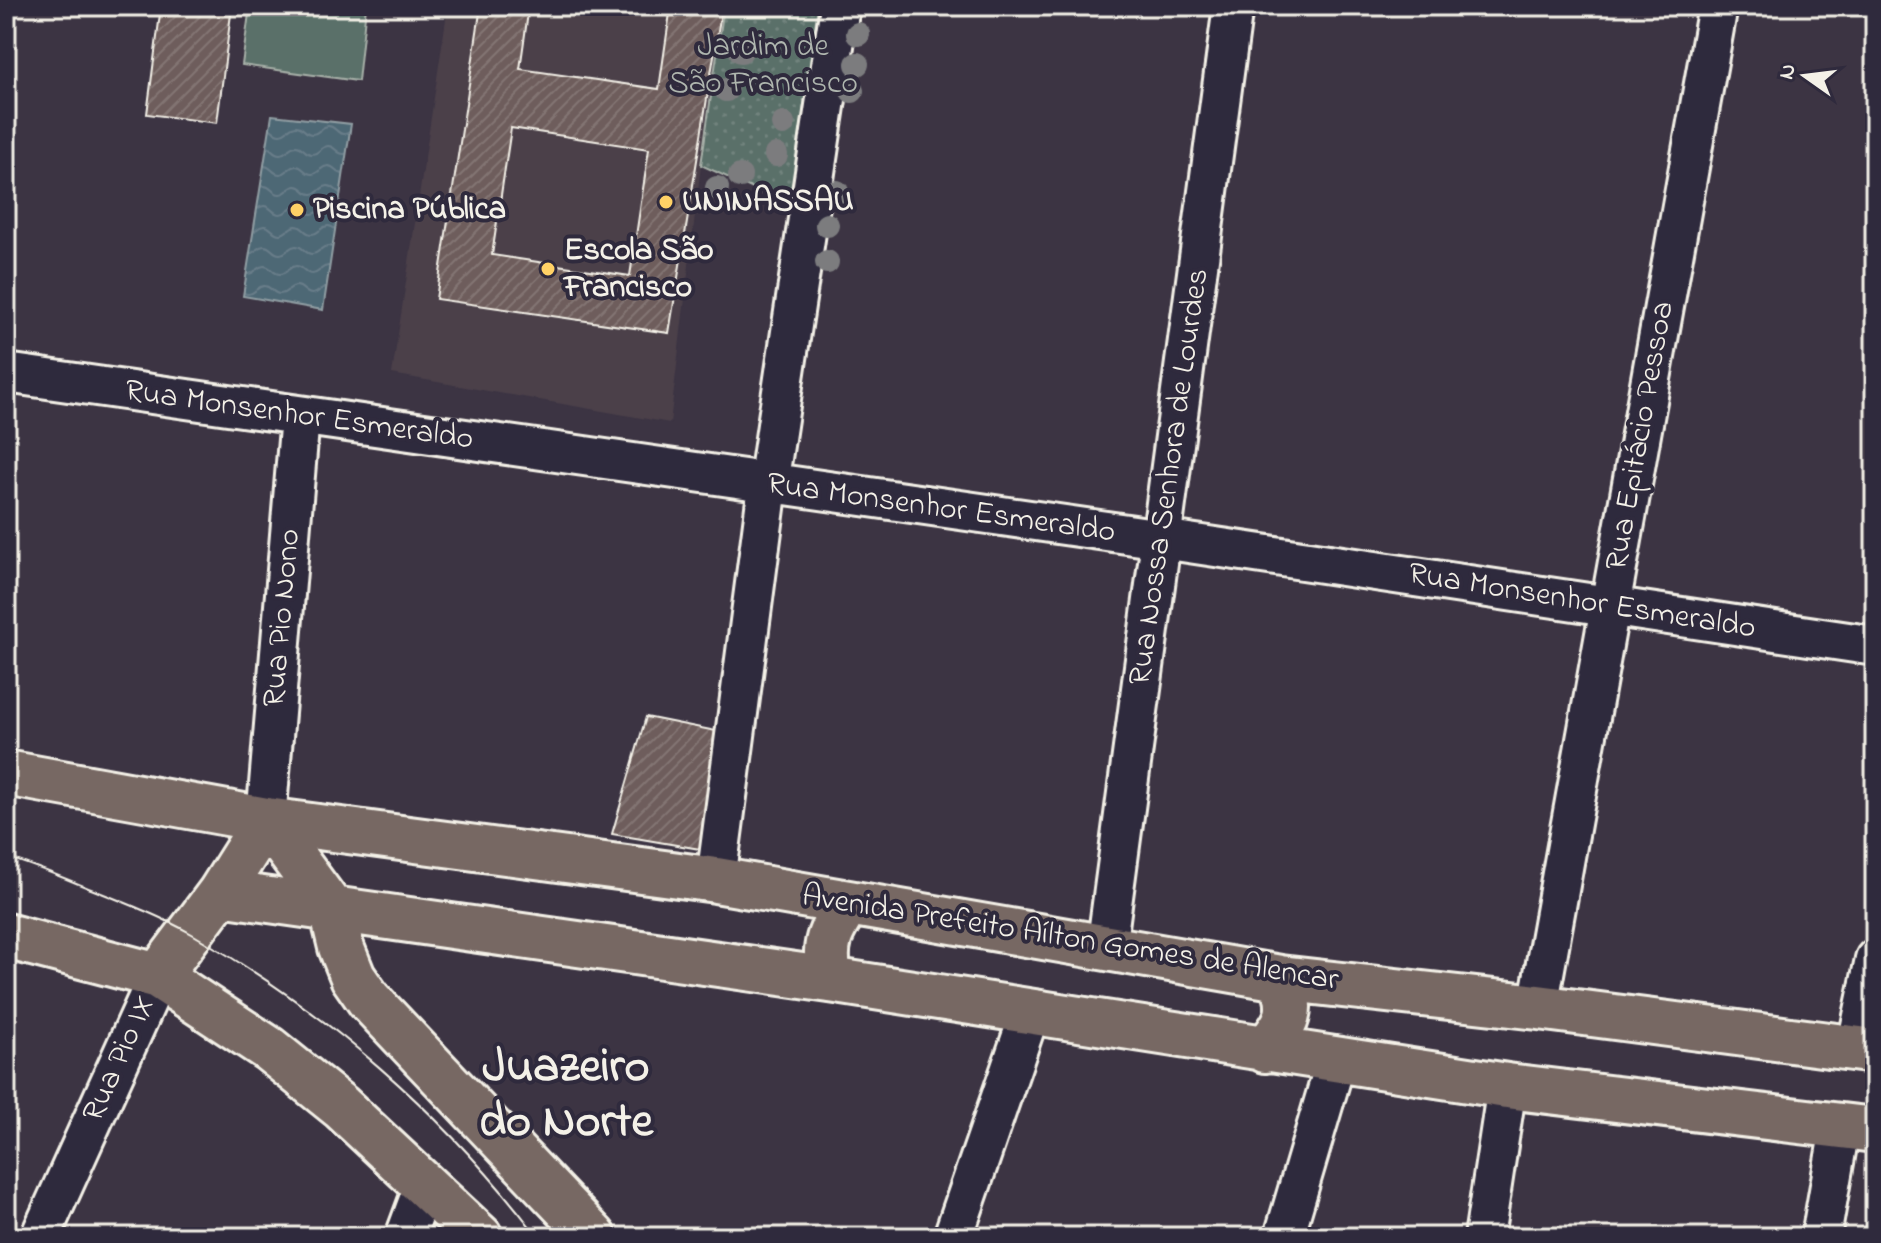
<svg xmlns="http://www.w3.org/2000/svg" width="1881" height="1243" viewBox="0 0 1881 1243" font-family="'Indie Flower',sans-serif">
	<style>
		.built { fill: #4b404a }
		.grass { fill: #5a6f69; stroke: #a7b0a8; stroke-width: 2 }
		.garden { fill: url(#garden-dots); stroke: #a7b0a8; stroke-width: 2 }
		.water { fill: url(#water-waves); stroke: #909ea3; stroke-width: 2 }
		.building { fill: url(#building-hatch); stroke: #f4f1e8; stroke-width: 2; fill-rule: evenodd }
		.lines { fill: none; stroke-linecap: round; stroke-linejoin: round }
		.minor-casing { stroke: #f4f1e8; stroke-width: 44 }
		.major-casing { stroke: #f4f1e8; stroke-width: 50 }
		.minor { stroke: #2f2a3d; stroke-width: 38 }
		.major { stroke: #776864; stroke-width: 44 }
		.tram { stroke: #f4f1e8; stroke-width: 2 }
		.tree { fill: #7b7c7e }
		.poi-dot { fill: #ffd166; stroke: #2f2a3d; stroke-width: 3 }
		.labels { text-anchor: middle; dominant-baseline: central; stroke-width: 8; stroke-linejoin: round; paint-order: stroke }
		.park-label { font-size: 32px; fill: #afb6af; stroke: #2f2a3d }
		.poi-label { font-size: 32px; font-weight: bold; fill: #f4f1e8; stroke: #2f2a3d; text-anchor: start }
		.street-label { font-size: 32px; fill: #f4f1e8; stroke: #2f2a3d }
		.town-label { font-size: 48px; font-weight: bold; fill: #f4f1e8; stroke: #2f2a3d }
	</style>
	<defs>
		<pattern id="garden-dots" width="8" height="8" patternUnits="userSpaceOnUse" patternTransform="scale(2)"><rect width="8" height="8" fill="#5a6f69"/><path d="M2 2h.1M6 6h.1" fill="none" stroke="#72847e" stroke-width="1.8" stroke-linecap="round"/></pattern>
		<pattern id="water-waves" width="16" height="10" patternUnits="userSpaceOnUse" patternTransform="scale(2)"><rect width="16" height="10" fill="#4e6775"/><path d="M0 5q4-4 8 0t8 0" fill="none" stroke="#687d89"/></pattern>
		<pattern id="building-hatch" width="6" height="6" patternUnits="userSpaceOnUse" patternTransform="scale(2)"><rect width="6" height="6" fill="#6e5d5b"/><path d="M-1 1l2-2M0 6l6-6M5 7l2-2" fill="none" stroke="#837573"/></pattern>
	</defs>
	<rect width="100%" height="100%" fill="#3c3443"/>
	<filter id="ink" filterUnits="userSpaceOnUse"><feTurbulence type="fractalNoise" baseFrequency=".0125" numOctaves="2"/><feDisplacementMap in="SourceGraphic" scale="16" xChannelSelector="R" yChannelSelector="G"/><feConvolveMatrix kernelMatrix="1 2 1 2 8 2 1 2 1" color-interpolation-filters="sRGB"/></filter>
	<g filter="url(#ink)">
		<path class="built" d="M448,6H724L701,165L670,423L392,374Z"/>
		<path class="grass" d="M250,6H366L358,81L242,65Z"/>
		<path class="garden" d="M724,6H818L790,206L701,165Z"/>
		<path class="water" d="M272,115L351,124L323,310L243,296Z"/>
		<path class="building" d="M161,6H232L217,123L147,114Z
			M481,6H529L520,69L659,89L671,6H722L669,333L436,299ZM511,128L649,149L630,276L492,255Z
			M646,717L721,732L706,850L612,834Z"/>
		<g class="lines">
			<g class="minor-casing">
				<path id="minor" d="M6,373L1162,539L1875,646
					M266,820L300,416
					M716,880L768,485L840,6
					M1106,949L1233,6
					M1538,1007L1718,6
					M1856,1050L1875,959
					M40,1237L158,976
					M405,1237L425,1183
					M953,1237L1030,1013
					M1284,1237L1336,1061
					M1484,1237L1507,1086
					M1821,1237L1840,1128"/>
			</g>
			<g class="major-casing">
				<path id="major" d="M6,773L266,820L716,880L1280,978L1538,1007L1875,1051
					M266,820L332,910L341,947L353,977L369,1000L594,1237
					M220,893L830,980L1507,1086L1875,1130
					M6,936L158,976L269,1049L341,1107L480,1237
					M158,976L220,893L266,820
					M830,980C822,946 829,931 849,903
					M1265,1050C1287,1024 1296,1010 1280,978"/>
			</g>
			<use href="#minor" class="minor"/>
			<use href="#major" class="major"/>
			<path class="tram" d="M6,857C33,865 59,876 86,887C121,901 158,915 192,934C325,1010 445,1114 538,1237"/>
		</g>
		<g class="tree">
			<circle cx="858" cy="34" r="12"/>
			<circle cx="741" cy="51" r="12"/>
			<circle cx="857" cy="64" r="12"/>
			<circle cx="726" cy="90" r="12"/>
			<circle cx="852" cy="91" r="12"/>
			<circle cx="783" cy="124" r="12"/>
			<circle cx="776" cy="155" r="12"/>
			<circle cx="740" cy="176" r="12"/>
			<circle cx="717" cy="188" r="12"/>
			<circle cx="837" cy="192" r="12"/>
			<circle cx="827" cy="225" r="12"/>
			<circle cx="827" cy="262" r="12"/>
		</g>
	</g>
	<g class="poi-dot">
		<circle cx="666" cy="202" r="8"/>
		<circle cx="297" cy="210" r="8"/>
		<circle cx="548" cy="269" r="8"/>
	</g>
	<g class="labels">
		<g class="park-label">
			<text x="763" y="47">Jardim de<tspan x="763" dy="37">São Francisco</tspan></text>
		</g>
		<g class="poi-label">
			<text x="682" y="202">UNINASSAU</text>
			<text x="313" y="210">Piscina Pública</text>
			<text x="564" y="251">Escola São<tspan x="564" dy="37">Francisco</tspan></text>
		</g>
		<g class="street-label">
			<text transform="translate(299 416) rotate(8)">Rua Monsenhor Esmeraldo</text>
			<text transform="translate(1641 436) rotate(-80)">Rua Epitácio Pessoa</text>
			<text transform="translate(1170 477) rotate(-82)">Rua Nossa Senhora de Lourdes</text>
			<text transform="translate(941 509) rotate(8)">Rua Monsenhor Esmeraldo</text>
			<text transform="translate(1582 602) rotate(9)">Rua Monsenhor Esmeraldo</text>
			<text transform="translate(283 618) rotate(-85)">Rua Pio Nono</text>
			<text transform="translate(1070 939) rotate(9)">Avenida Prefeito Aílton Gomes de Alencar</text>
			<text transform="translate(120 1059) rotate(-66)">Rua Pio IX</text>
		</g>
		<g class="town-label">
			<text x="566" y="1068">Juazeiro<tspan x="566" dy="55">do Norte</tspan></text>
		</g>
	</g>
	<rect width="1881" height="1243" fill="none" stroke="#2f2a3d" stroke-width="32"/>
	<rect x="16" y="16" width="1849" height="1211" fill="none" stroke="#f4f1e8" stroke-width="3" filter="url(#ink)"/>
	<g transform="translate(1805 76) rotate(284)" stroke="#2f2a3d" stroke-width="6" paint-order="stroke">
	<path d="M0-6L14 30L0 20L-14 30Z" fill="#f4f1e8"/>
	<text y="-12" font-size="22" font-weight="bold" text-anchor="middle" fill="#f4f1e8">N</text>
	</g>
</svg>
